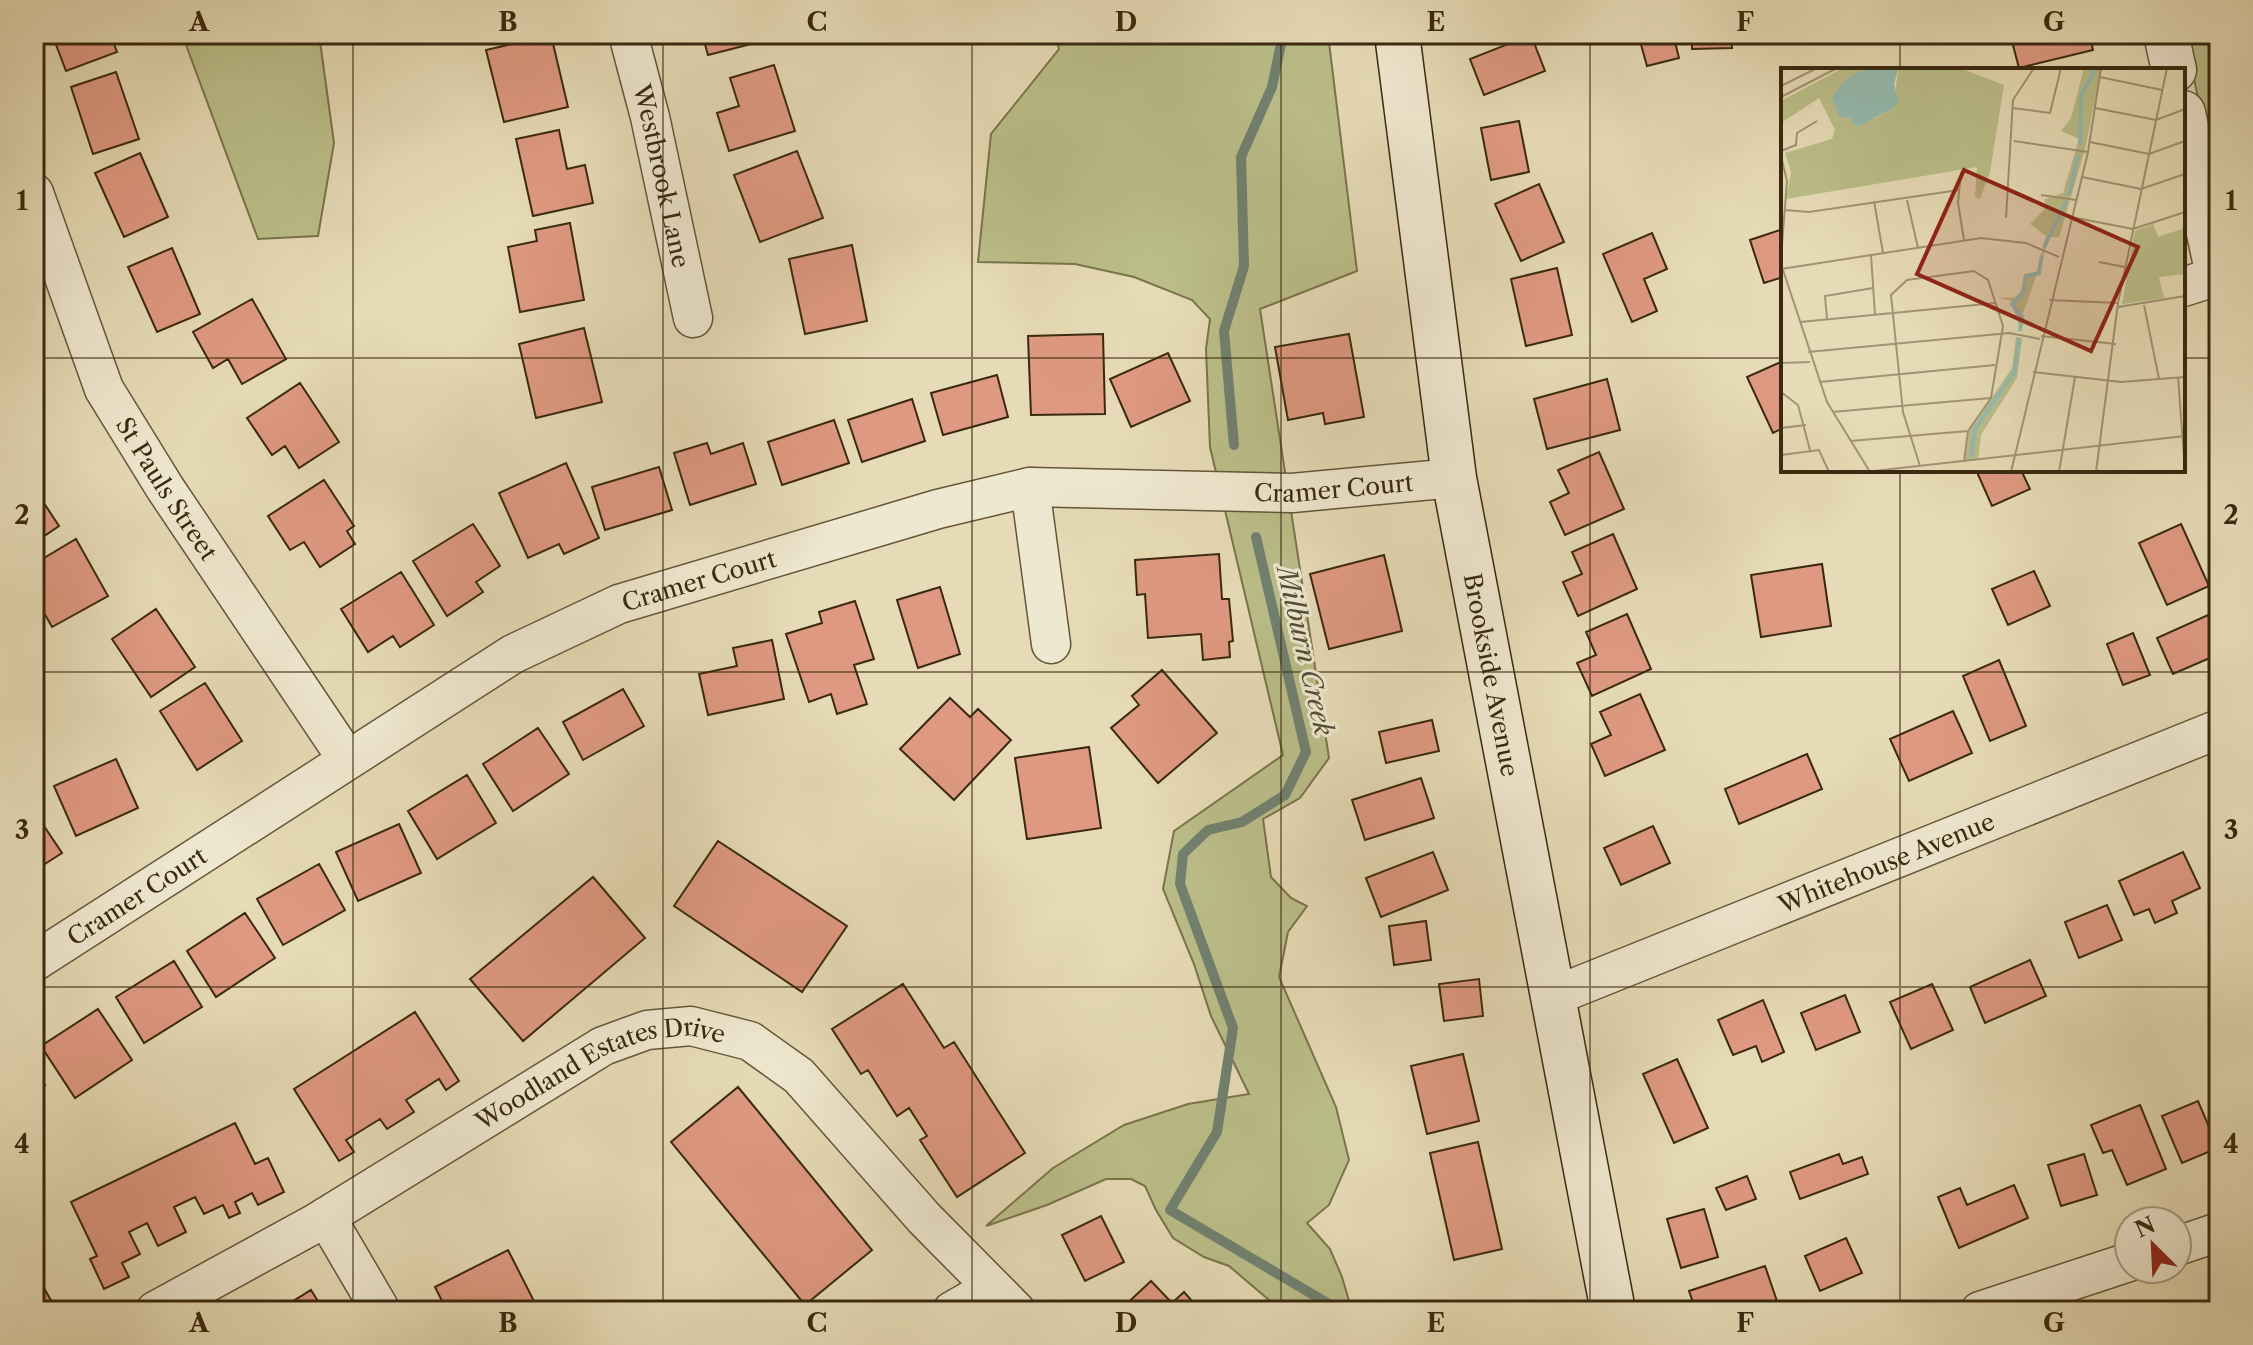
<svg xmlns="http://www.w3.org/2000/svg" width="2253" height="1345" viewBox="0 0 2253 1345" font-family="'Libre Caslon Text',serif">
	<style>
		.green { fill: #bbbe89; stroke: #7a744c; stroke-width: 2 }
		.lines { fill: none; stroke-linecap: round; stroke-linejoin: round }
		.stream { stroke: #718170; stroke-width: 10 }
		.building { fill: #df9982; stroke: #3a2910; stroke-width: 2 }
		.minor-casing { stroke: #65563a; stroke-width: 41 }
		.tertiary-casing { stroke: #65563a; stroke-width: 47 }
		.secondary-casing { stroke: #3a2910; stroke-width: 47 }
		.minor { stroke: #efe8d0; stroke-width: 38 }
		.tertiary { stroke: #efe8d0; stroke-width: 44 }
		.secondary { stroke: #efe8d0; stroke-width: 44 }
		.grid { fill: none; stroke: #3a2910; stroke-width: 2; stroke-opacity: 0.55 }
		.labels { text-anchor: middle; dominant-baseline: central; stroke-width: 6; stroke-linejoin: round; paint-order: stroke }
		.street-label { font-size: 24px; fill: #3a2910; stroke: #efe8d0 }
		.water-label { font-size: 26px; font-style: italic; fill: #514e38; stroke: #efe8d0 }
		.inset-river { fill: none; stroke: #96bbb0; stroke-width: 4 }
		.inset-road { fill: none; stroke: #a19474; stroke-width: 2 }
		.view { fill: #8f2418; fill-opacity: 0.15; stroke: #8f2418; stroke-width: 4 }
		.inset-edge { fill: none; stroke: #3a2910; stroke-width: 4 }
		.neatline { fill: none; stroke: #3a2910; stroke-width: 3 }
		.grid-label { font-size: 26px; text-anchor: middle; font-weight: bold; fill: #3a2910 }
	</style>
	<rect width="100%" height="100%" fill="#e6dbb6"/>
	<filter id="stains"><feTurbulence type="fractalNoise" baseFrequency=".0025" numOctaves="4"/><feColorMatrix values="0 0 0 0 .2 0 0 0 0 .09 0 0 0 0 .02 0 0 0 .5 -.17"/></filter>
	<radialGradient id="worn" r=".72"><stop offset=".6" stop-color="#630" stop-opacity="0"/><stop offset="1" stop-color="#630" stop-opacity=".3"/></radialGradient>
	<path class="green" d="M182,34H319L334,143L318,236L258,239Z
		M1055,34H1328L1357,271L1260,309L1329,758L1300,798L1263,819L1271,877L1291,898L1307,906L1288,932L1279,977L1336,1107L1349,1160L1329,1205L1307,1223L1330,1249L1342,1277L1352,1311H1278L1269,1300L1229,1266L1204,1257L1173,1238L1156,1210L1145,1186L1131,1179H1106L1047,1205L986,1226L1053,1168L1124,1125L1188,1104L1249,1094L1211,1016L1194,964L1163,889L1174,831L1283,755L1210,447L1206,349L1210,319L1192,300L1134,277L1075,264L978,262L991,134L1059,49Z
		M2184,34H2219V192Z"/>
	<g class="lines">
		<path class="stream" d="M1234,445L1224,331L1244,266L1241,157L1272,87L1283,34
			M1256,537L1306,752L1285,795L1242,822L1208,830L1183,854L1180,884L1233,1028L1217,1132L1170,1210L1334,1307L1335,1311"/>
	</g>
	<path class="building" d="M52,34H110L117,52L66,71Z
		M702,34H770L771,39L708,55Z
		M1638,34H1673L1679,58L1647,66Z
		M1692,34H1732V48L1692,49Z
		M2010,34H2089L2093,50L2019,68Z
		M551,35L568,107L504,122L486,50Z
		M1531,35L1545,71L1484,95L1470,59Z
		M774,65L795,131L729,151L717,113L739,106L730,78Z
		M116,72L139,139L93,154L71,87Z
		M1519,121L1529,172L1491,180L1481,128Z
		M559,130L567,169L585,165L593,203L533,216L516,139Z
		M797,151L823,218L760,242L734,175Z
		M140,153L168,217L124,237L95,173Z
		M1539,184L1564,242L1521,261L1495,204Z
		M570,223L584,300L520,312L508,247L537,241L535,230Z
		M1783,229V277L1764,283L1750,240Z
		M1652,233L1667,269L1644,279L1657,311L1632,322L1603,254Z
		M852,245L867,321L805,334L789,259Z
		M172,248L200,314L157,332L128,267Z
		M1557,268L1572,335L1526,346L1511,279Z
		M252,299L286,359L242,384L228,359L213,368L193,332Z
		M584,328L602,402L536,418L519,344Z
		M1103,334L1105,414L1031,415L1028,336Z
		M1349,334L1364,417L1325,424L1323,413L1288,420L1275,347Z
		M1168,353L1190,401L1131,427L1110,379Z
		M1783,361V428L1773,433L1747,377Z
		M997,375L1008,417L943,435L931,393Z
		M1607,379L1620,430L1547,449L1534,399Z
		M300,383L339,442L299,468L285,446L272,455L247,418Z
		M912,399L925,441L862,462L848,420Z
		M834,420L849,463L782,485L768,442Z
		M707,443L711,454L743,443L756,484L690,505L674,453Z
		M1599,452L1624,509L1565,535L1550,502L1569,493L1558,470Z
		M566,463L599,538L564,554L559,544L528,558L499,493Z
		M659,467L672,510L605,530L592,487Z
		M1976,470H2021L2030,489L1992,506Z
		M324,480L354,526L347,531L355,544L320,567L304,542L290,550L268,516Z
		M34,488L59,526L34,543Z
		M473,524L500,566L476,582L483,592L447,616L413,561Z
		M2181,524L2209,586L2167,605L2139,543Z
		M1613,534L1637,589L1578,616L1563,582L1582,574L1572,552Z
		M76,539L108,596L52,627L34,595V564Z
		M1219,554L1222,599H1229L1233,641L1229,642L1230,657L1203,660L1201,634L1148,638L1145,594L1137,595L1135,560Z
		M1384,555L1402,631L1329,649L1310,574Z
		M1822,564L1831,626L1761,637L1751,575Z
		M2034,571L2050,606L2008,625L1992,589Z
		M401,572L434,625L400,647L393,636L368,652L341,609Z
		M940,587L960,654L918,668L897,600Z
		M855,601L874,659L854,665L867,704L837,714L831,694L809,702L786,634L822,623L819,612Z
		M156,609L195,667L151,697L112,639Z
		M1627,614L1651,669L1592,696L1577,663L1596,655L1586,632Z
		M2208,615L2219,639V654L2173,674L2157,638Z
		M2133,633L2150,675L2123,685L2107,644Z
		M772,640L784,699L708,715L699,674L737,666L733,648Z
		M1999,660L2026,726L1990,741L1963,676Z
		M1162,670L1217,733L1158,783L1111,728L1139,705L1132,696Z
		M205,683L242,741L197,770L160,711Z
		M623,689L644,726L583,760L563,722Z
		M1640,694L1665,750L1605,776L1591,744L1611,735L1600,712Z
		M950,698L970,717L978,709L1011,740L954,800L900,749Z
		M1953,711L1972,753L1909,781L1890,739Z
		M1432,720L1439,751L1386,763L1379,732Z
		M538,728L569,774L513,811L483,764Z
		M1089,747L1101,828L1027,839L1015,758Z
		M1807,754L1822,789L1739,824L1725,789Z
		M116,759L138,808L76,836L54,786Z
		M467,775L496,823L437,859L408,811Z
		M1421,778L1434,818L1365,840L1352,800Z
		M34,811L62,853L34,871Z
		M399,824L421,873L358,901L336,852Z
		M1653,826L1670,863L1621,885L1604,848Z
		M718,841L847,926L802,992L674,906Z
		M1433,852L1448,890L1381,917L1366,878Z
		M2183,852L2200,888L2172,901L2177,913L2155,923L2149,909L2134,915L2119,881Z
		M319,864L345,910L283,945L257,899Z
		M593,877L645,938L523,1041L470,979Z
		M2107,905L2122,940L2079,958L2065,922Z
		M245,913L275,958L216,997L187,951Z
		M1426,921L1431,960L1394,965L1389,926Z
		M2030,960L2046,996L1985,1023L1970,987Z
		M174,961L202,1007L144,1043L116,997Z
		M1479,979L1483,1016L1444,1021L1439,984Z
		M903,984L944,1048L954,1042L1025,1153L957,1197L920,1140L927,1136L909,1108L897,1116L868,1070L861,1074L832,1029Z
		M1932,984L1953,1030L1911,1049L1890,1002Z
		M1845,995L1860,1032L1816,1050L1801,1013Z
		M1763,1000L1784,1052L1762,1062L1756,1046L1733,1055L1718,1020Z
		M98,1009L132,1060L75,1098L41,1046Z
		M415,1012L459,1081L446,1090L439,1079L406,1100L414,1112L387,1129L380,1119L346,1140L354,1152L339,1161L294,1089Z
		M1463,1054L1479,1121L1427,1134L1411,1066Z
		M1677,1059L1708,1128L1674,1143L1643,1074Z
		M34,1069L45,1085L34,1093Z
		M738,1087L872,1250L805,1305L671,1142Z
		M2198,1101L2218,1148L2182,1163L2162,1116Z
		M2140,1105L2166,1169L2127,1185L2112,1150L2103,1153L2091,1125Z
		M235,1123L255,1164L268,1158L284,1192L258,1205L252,1193L235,1202L240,1213L229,1218L223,1205L204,1214L195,1197L174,1207L186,1232L158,1246L147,1223L129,1232L140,1254L122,1263L129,1277L104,1289L90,1259L97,1256L71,1202Z
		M1478,1142L1502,1249L1454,1260L1430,1153Z
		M1839,1154L1843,1164L1862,1157L1868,1174L1800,1199L1790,1172Z
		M2084,1154L2097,1195L2061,1206L2048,1165Z
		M1747,1176L1756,1199L1726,1210L1716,1188Z
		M2014,1185L2028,1218L1959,1248L1938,1197L1960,1188L1967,1205Z
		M1704,1209L1718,1257L1681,1268L1667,1219Z
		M1101,1216L1124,1262L1085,1281L1062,1235Z
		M1846,1238L1862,1273L1820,1291L1805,1256Z
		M508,1250L539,1311H447L435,1287Z
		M1765,1266L1778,1304L1757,1311H1696L1689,1291Z
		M1151,1281L1172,1303L1184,1292L1200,1310L1119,1311Z
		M44,1288L57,1311H34V1293Z
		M311,1290L324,1311H283L282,1308Z"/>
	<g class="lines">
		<g class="minor-casing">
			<g id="minor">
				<path id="s1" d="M628,34L650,117L693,318"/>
				<path id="s2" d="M34,193L104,389L165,488L347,759"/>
				<path d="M2183,287L2218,276"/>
				<path d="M1030,487L1051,644"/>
				<path id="s3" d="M34,962L513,654L619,604L938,509L1030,487L1292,493L1454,478"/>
				<path id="s4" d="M1554,996L2219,729"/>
				<path d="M326,1217L381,1311"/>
				<path d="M2177,1246L2219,1232"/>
				<path id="s5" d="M155,1311L316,1223L603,1046L647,1030L691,1026L750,1041L799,1076L924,1218L1016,1311"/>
				<path d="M952,1311L992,1288"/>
				<path d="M1980,1311L2129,1262"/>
			</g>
		</g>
		<g class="tertiary-casing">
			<path id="tertiary" d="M2166,34L2174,70
				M2183,113L2219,279"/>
		</g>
		<g class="secondary-casing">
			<g id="secondary">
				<path id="s6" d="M1397,34L1454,478L1613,1311"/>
			</g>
		</g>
		<use href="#minor" class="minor"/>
		<use href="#tertiary" class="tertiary"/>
		<use href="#secondary" class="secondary"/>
	</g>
	<path class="grid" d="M353,34V1311M663,34V1311M972,34V1311M1281,34V1311M1590,34V1311M1900,34V70M34,358H1783M2183,358H2219M1900,470V1311M34,672H2219M34,987H2219"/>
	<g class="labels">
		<g class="street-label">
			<text stroke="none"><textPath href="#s1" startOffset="146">Westbrook Lane</textPath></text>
			<text stroke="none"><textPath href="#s3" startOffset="1418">Cramer Court</textPath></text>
			<text stroke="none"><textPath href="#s2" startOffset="326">St Pauls Street</textPath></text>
			<text stroke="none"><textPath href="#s3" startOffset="770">Cramer Court</textPath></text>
			<text stroke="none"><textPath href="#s6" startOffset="648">Brookside Avenue</textPath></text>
			<text stroke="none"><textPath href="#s4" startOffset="358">Whitehouse Avenue</textPath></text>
			<text stroke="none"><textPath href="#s3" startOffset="122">Cramer Court</textPath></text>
			<text stroke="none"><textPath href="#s5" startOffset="510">Woodland Estates Drive</textPath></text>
		</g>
		<g class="water-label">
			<text transform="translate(1305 651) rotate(77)">Milburn Creek</text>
		</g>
	</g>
	<g transform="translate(1781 68)">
		<rect width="404" height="404" fill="#e6dbb6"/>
		<path d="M62,0H85L64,12V50L93,51L113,40L117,0H179L223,17L209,104L199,131L194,129L196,99L5,131L10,104L4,85L51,71L54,62L38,30L0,55V33ZM303,0H320L304,81L278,169H269L238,257L230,233L217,230L241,229L242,210L256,204L265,168L249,156L263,142L264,131L282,125L298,71L280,63L290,50ZM372,156L377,169L404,160V206L378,209L383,230L341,236L354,163ZM235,269L241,270L236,310L200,367L197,392L184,393L188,363L231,300Z" fill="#bbbe89"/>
		<path d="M85,0H117L113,17L118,32L113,40L76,59L69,50L58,49L51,29L64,12Z" fill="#96bbb0"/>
		<path class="inset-river" d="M299,77L300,27L315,0M288,127L297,87M263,179L286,133M239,263L241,249L231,236L242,224L245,208L258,205L261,187M190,389L194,361L234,303L238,270"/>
		<path class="inset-road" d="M319,9L381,22M0,18L36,0M0,29L56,0M232,40L269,45L280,0M314,40L375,52L404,41M233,73L307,84M309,74L368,86L404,73M0,83L15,77L16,65L36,53M0,88L6,113L0,189M180,104L177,135L183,172M301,109L360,121L404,106M260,127L295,132M126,132L137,180M93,133L102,185M4,142L28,144L178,122M290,149L352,161L404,144M225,150L232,32L253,0M90,187L94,247M318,194L344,199M0,196L46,334L89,404M0,201L200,170L245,175L278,189M268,232L337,235M363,237L378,311M337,239L404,228M46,251L44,228L92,220M19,254L215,235M260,268L335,276M27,284L228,265L259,271M0,295L29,294M252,304L340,314L404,309M397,309L404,402M38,314L214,297M0,324L17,337L29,382M51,344L210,330M0,360L25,357M69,373L187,363M0,387L38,382L48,404M139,398L122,344L110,227L126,212L193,203L207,212L222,258L210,330L187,363L183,394M84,404L404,368M230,404L307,84L320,0M278,404L294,309M315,404L337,235L386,0"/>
		<path class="view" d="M183,102L357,179L310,283L136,206Z"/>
		<rect width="404" height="404" class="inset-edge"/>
	</g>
	<rect width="2253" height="1345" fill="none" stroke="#e6dbb6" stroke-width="88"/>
	<g transform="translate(2153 1245) rotate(336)"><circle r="38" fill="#efe8d0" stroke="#a79c83" stroke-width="2"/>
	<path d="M0-6L14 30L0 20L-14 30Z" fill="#8f2418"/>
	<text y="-12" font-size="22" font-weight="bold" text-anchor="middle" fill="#3a2910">N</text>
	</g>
	<rect x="44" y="44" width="2165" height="1257" class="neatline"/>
	<g class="grid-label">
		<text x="199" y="31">A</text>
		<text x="508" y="31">B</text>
		<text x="817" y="31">C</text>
		<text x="1126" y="31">D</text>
		<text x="1436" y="31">E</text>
		<text x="1745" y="31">F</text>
		<text x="2054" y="31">G</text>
		<text x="22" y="210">1</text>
		<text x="2231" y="210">1</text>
		<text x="22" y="524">2</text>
		<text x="2231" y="524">2</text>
		<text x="22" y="839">3</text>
		<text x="2231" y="839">3</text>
		<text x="22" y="1153">4</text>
		<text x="2231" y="1153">4</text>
		<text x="199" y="1332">A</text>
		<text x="508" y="1332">B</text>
		<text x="817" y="1332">C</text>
		<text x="1126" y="1332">D</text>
		<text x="1436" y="1332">E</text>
		<text x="1745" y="1332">F</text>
		<text x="2054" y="1332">G</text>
	</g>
	<rect width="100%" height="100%" filter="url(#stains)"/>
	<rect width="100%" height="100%" fill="url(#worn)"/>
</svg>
